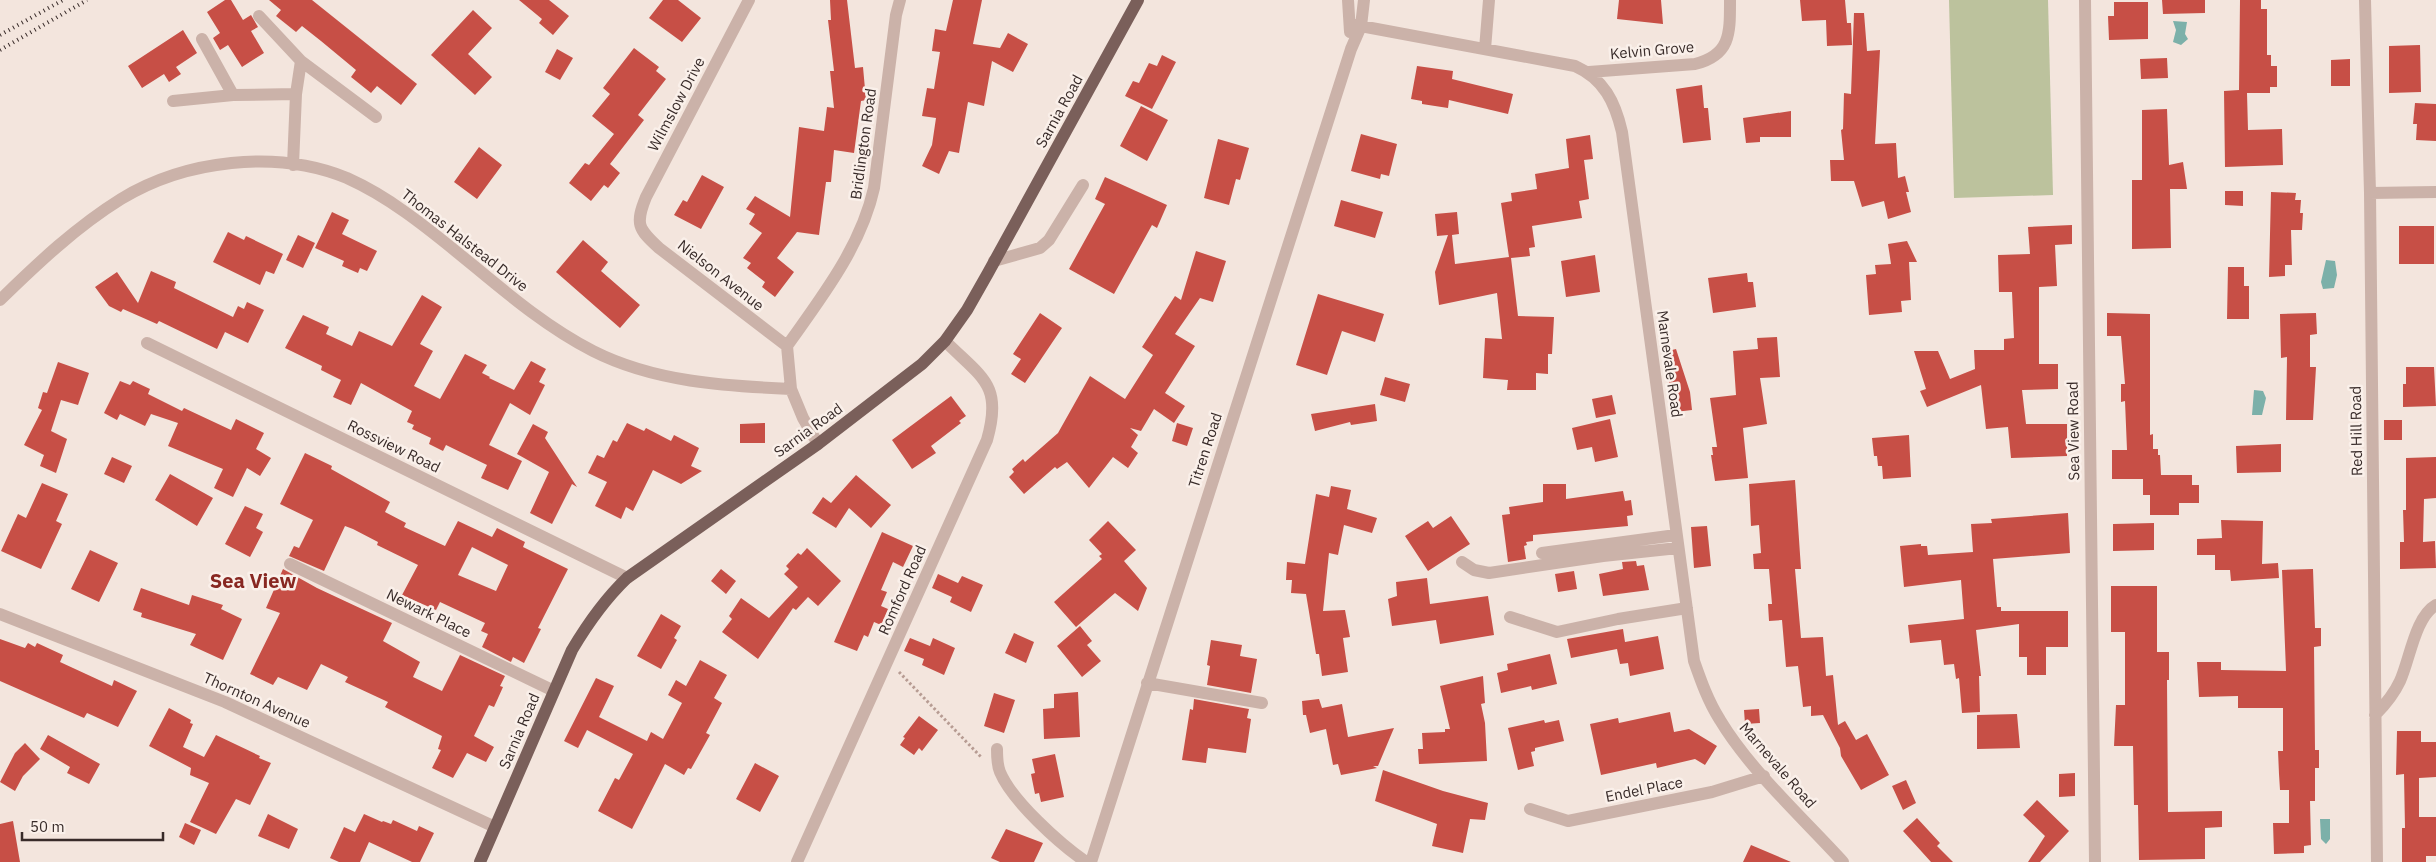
<svg xmlns="http://www.w3.org/2000/svg" width="2436" height="862" viewBox="0 0 2436 862" font-family="'IBM Plex Sans',sans-serif">
	<style>
		.green { fill: #bcc29d }
		.water { fill: #7cb0a9 }
		.building { fill: #c74f46; fill-rule: evenodd }
		.lines { fill: none; stroke-linecap: round; stroke-linejoin: round }
		.path { stroke: #b79c93; stroke-width: 3; stroke-dasharray: 2.5 2.5; stroke-linecap: butt }
		.minor { stroke: #cbb2a9; stroke-width: 12 }
		.major { stroke: #7a5f5a; stroke-width: 12 }
		.rail { stroke: #382b29; stroke-width: 4; stroke-dasharray: 1 4; stroke-linecap: butt }
		.labels { text-anchor: middle; dominant-baseline: central; stroke-width: 5; stroke-linejoin: round; paint-order: stroke }
		.street-label { font-size: 15px; fill: #382b29; stroke: #faf0ea }
		.district-label { font-size: 20px; font-weight: bold; fill: #882721; stroke: #faf0ea }
	</style>
	<rect width="100%" height="100%" fill="#f3e5dd"/>
	<path class="green" d="M1949,0H2048L2053,195L1954,198Z"/>
	<path class="water" d="M2173,21L2187,22L2185,34L2188,39L2181,45L2173,42L2176,30Z
		M2326,260L2335,261L2337,275L2334,288L2323,289L2321,282Z
		M2254,390L2263,391L2266,398L2262,415H2252Z
		M2320,819H2330V839L2326,844L2321,839Z"/>
	<path class="building" d="M225,0H231L243,20L251,15L258,27L251,31L264,53L242,67L228,45L220,50L213,38L220,33L207,12Z
		M269,0H312L417,84L401,105L377,86L371,93L351,77L356,70L321,41L302,26L296,32L276,16L281,10Z
		M519,0H549L569,16L553,35L539,23L542,19Z
		M663,0H678L701,18L682,42L649,18Z
		M830,0H847L855,68L863,67L866,100L861,101L854,153L834,150L831,182H826L819,235L797,232L777,258L794,272L775,297L762,287L765,282L747,268L751,263L743,258L762,233L749,224L755,214L746,209L755,196L790,217L799,127L824,131L827,107L834,108L830,71H834L828,20H831Z
		M953,0H982L973,44L1000,48L1008,33L1028,44L1013,72L992,61L984,106L968,102L959,153L949,151L939,174L922,166L932,145L936,118L922,116L927,88L934,89L940,52L932,51L935,29L946,31Z
		M1619,0H1661L1663,24L1617,19Z
		M1800,0H1845L1847,23H1851L1852,45L1827,46L1826,20L1802,21Z
		M2162,0H2205V13L2163,14Z
		M2240,0H2261V9H2267V55H2271V66H2277V87H2270V93H2247L2248,130L2282,129L2283,165L2225,167L2224,91L2239,90Z
		M2114,2H2148V39L2109,40L2108,16H2114Z
		M473,10L492,28L468,54L492,77L475,95L431,55Z
		M1854,13H1864L1867,51L1880,50L1875,144L1896,143L1898,178L1905,176L1909,192H1906L1911,212L1888,219L1884,201L1862,207L1854,181H1831L1830,160H1844L1841,130L1843,129L1844,93L1851,94Z
		M183,30L197,53L176,67L181,74L169,82L164,74L142,88L128,66Z
		M2420,45L2421,92L2389,93V46Z
		M634,48L659,67L656,71L666,79L638,115L644,120L610,164L620,173L608,188L604,185L591,201L569,183L585,163L589,165L614,134L592,116L610,94L603,88Z
		M557,49L573,58L560,80L545,72Z
		M1162,55L1176,62L1152,109L1125,96L1133,81L1139,83L1149,63L1157,66Z
		M2167,58L2168,78L2141,79L2140,59Z
		M2350,59V86H2331V60Z
		M1417,66L1453,71L1452,79L1513,94L1508,114L1449,100L1448,108L1422,104V101L1411,99Z
		M1702,85L1704,108H1708L1711,140L1683,143L1676,89Z
		M2415,103L2436,104V141L2416,140L2417,124H2413Z
		M1141,106L1168,120L1147,161L1120,146Z
		M2167,109L2169,165L2183,162L2187,189H2170L2171,248L2132,249V180H2142V110Z
		M1791,111V137H1760V142L1746,143L1743,118Z
		M1361,134L1397,144L1389,176L1381,174L1380,179L1351,171Z
		M1590,135L1593,159L1584,160L1589,199L1579,201L1582,218L1532,226L1535,247L1529,248L1530,256L1511,258L1518,316L1554,317L1552,354H1548V374L1536,373V390H1507L1508,380L1483,378L1485,338L1502,339L1497,293L1439,305L1435,272L1448,235L1437,236L1435,214L1457,212L1459,234L1452,235L1455,264L1509,257L1501,203L1512,201L1511,193L1537,189L1535,174L1569,168L1566,139Z
		M1218,139L1249,148L1240,180L1236,179L1229,205L1204,198Z
		M479,147L502,165L477,199L454,182Z
		M702,175L724,187L701,229L674,215L683,200L687,202Z
		M1105,177L1167,205L1157,228L1152,225L1114,294L1069,269L1105,204L1095,199Z
		M2225,191H2243V206L2225,205Z
		M2271,192L2296,193L2295,200H2301L2300,213H2303L2302,230H2291L2292,265H2285V276L2269,277Z
		M1341,200L1383,212L1375,238L1334,226Z
		M332,212L349,220L342,234L377,251L367,271L360,268L358,273L342,266L344,261L315,248Z
		M2072,225V244L2055,245L2057,286L2039,287V364H2058V389L2022,390L2026,424H2067V456L2011,458L2008,427L1986,429L1981,385L1927,407L1920,391L1926,389L1914,351H1938L1950,379L1975,369L1974,350H2004V339L2014,338L2012,292H1999L1998,255L2030,254L2028,227Z
		M2399,226H2434V264H2399Z
		M228,232L244,240L246,236L283,254L274,274L266,271L260,285L213,262Z
		M298,235L315,243L303,268L286,260Z
		M583,240L608,262L601,271L640,305L620,328L556,272Z
		M1907,241L1917,262H1909L1911,300L1901,301L1902,312L1869,315L1866,275L1876,274L1875,265L1891,264L1888,244Z
		M1196,251L1226,261L1213,302L1200,298L1175,334L1195,346L1165,393L1185,406L1174,423L1154,409L1141,431L1130,428L1138,435L1131,447L1138,453L1128,468L1113,457L1089,488L1067,462L1057,469L1055,467L1024,494L1009,477L1014,472L1012,469L1023,459L1025,462L1058,433L1090,376L1125,399L1153,355L1142,347L1175,296L1181,300Z
		M1595,255L1600,292L1566,297L1561,261Z
		M2228,267H2244V286H2249V319H2227Z
		M151,271L176,282L174,288L233,317L238,306L244,309L247,302L264,310L248,343L225,332L217,349L159,321L157,324L123,309L121,312L109,306L95,287L117,272L138,303Z
		M1747,273L1748,282H1753L1756,307L1713,313L1708,278Z
		M1318,294L1384,314L1375,342L1342,331L1327,375L1296,365Z
		M422,295L442,307L420,344L433,351L414,386L440,399L465,354L487,365L482,373L490,377L489,378L514,390L531,361L546,369L539,382L545,385L530,415L510,403L489,445L522,461L508,490L481,478L487,465L446,445L443,451L429,444L431,438L412,429L414,425L407,422L412,411L361,383L351,405L333,397L341,380L321,370L322,366L285,348L303,315L329,327L326,334L352,346L359,331L392,346Z
		M1040,313L1062,328L1025,383L1011,374L1021,359L1013,354Z
		M2107,313L2150,314V435L2153,434V449H2158V455H2160L2161,475H2192V485H2199V503H2179V515H2150V495H2143V479H2112V450H2127L2125,401L2121,402V384H2125L2121,336H2107Z
		M2316,313L2317,334L2310,335V367H2316L2313,420H2286L2287,357L2281,358L2280,314Z
		M1777,337L1780,377L1760,378L1767,424L1743,428L1748,478L1715,481L1711,455H1713L1712,447H1717L1710,398L1736,395L1733,351L1758,349L1757,338Z
		M1676,349L1690,392L1692,410L1675,412L1667,372L1670,371L1668,351Z
		M58,362L89,373L78,405L61,400L51,431L67,439L56,473L40,466L44,455L24,445L42,410L38,408L43,392L47,393Z
		M2406,367H2434L2436,406L2403,407V384H2406Z
		M1385,377L1410,384L1405,402L1380,395Z
		M120,381L130,385L133,381L150,389L148,394L182,411L184,408L231,430L236,419L264,433L256,449L271,458L260,476L247,468L233,497L214,488L223,469L168,446L178,423L151,414L145,426L120,414L117,420L104,413Z
		M1612,395L1616,414L1596,418L1592,399Z
		M951,396L966,416L959,421L961,423L931,446L936,453L912,469L892,440Z
		M1375,404L1377,421L1351,425L1350,422L1315,431L1311,414Z
		M1610,419L1618,457L1595,462L1592,447L1577,450L1572,428Z
		M2384,420H2402V440H2384Z
		M627,423L644,431L646,428L671,441L674,435L699,448L691,466L702,471L681,484L653,470L633,511L626,507L621,519L595,506L607,482L588,473L597,455L604,458L613,440L617,442Z
		M765,423V443H740V424Z
		M1177,423L1193,428L1187,446L1172,441Z
		M533,424L548,432L545,438L577,487L572,484L552,524L530,513L549,472L517,454Z
		M1909,435L1911,477L1883,479L1882,466H1878L1877,456H1874L1872,438Z
		M2281,444V472L2237,473L2236,446Z
		M305,453L332,466L331,469L390,502L385,512L406,523L404,527L445,546L458,521L492,537L497,528L525,542L523,547L568,569L538,628L541,629L524,663L513,657L511,662L482,647L488,634L481,631L485,623L440,602L436,610L402,595L418,565L377,545L378,542L353,529L345,526L324,571L289,556L294,546L299,548L313,520L280,504ZM472,547L508,565L496,591L458,575Z
		M112,457L132,466L124,483L104,474Z
		M2436,457V498L2424,499L2423,542L2435,541L2436,568L2400,569V542H2404L2403,510H2406V458Z
		M170,474L213,498L197,526L155,500Z
		M856,475L891,505L871,528L849,508L836,528L812,513L823,497L831,503Z
		M1795,480L1801,569H1795L1801,638L1823,637L1826,676L1833,675L1838,725L1845,721L1856,740L1867,734L1889,775L1861,790L1841,756L1840,748L1823,715L1811,716V706L1803,707L1798,666L1786,667L1782,620L1769,621L1768,604H1772L1769,569H1754L1753,554L1761,553L1759,525L1751,526L1749,484Z
		M42,483L68,494L56,521L62,524L41,569L1,551L18,514L26,518Z
		M1543,484H1566V499L1623,491L1625,501L1631,500L1633,515L1627,516L1628,526L1533,535V541L1526,542L1527,545L1524,546L1526,559L1508,562L1502,515L1510,514L1509,507L1543,502Z
		M1331,486L1351,490L1347,509L1377,518L1372,533L1344,525L1338,555L1329,553L1323,611L1345,610L1350,637L1343,638L1348,672L1322,676L1319,654H1316L1306,594L1291,593L1292,580H1286L1287,562L1305,564L1316,494L1329,497Z
		M245,506L263,514L256,528L263,532L250,557L225,544Z
		M2068,513L2070,553L1993,559L1997,607H2001V611H2068V647H2046V675H2027V657H2019V624L1976,630L1981,676H1979L1980,712L1962,713L1959,678L1956,679L1954,664L1944,665L1941,640L1910,643L1908,625L1964,619L1961,580L1904,587L1900,546L1921,544V546H1927L1928,555L1973,552L1971,524L1992,523L1991,519Z
		M1451,516L1470,544L1428,571L1405,536L1428,521L1433,528Z
		M2221,520L2263,521L2262,564L2278,563L2279,578L2231,581L2230,570H2215V555H2197V539L2222,538Z
		M1108,521L1136,550L1124,561L1147,588L1138,611L1115,593L1076,627L1054,602L1102,559L1099,556L1102,554L1089,540Z
		M2154,523V550L2113,551V524Z
		M1707,526L1711,566L1694,568L1691,527Z
		M882,532L913,546L903,567L893,562L881,590L887,592L881,606L888,609L881,625L874,622L868,637L864,635L857,651L834,642Z
		M807,548L841,581L818,606L808,597L796,610L793,608L758,659L722,632L732,619L729,616L741,598L769,618L798,587L784,574L789,569L786,566L798,553L801,555Z
		M90,550L118,563L99,602L71,589Z
		M1636,561L1637,566L1644,565L1649,590L1603,596L1599,574L1623,569L1622,562Z
		M283,569L317,588L392,623L383,641L420,662L413,677L442,691L460,655L505,676L500,686L503,687L494,707L489,705L474,736L494,747L486,762L467,753L453,778L432,768L441,750L438,749L442,736L385,707L388,702L345,682L348,677L321,664L307,690L278,677L273,685L250,674L280,613L266,608Z
		M721,569L736,581L726,594L711,581Z
		M2313,569L2315,628H2321V646L2314,647L2315,750H2319V768H2315V801H2310L2311,845L2304,846V853L2274,854L2273,823H2289V790H2280L2279,774L2278,751H2283V708H2238V696L2199,697L2197,662H2221V670L2286,671L2282,570Z
		M1574,571L1577,589L1558,592L1555,574Z
		M938,574L958,583L962,576L983,585L971,612L950,602L952,597L932,588Z
		M1427,578L1430,604L1488,596L1494,635L1440,644L1436,620L1392,626L1388,599L1397,596L1396,582Z
		M2111,586H2157V652H2169V680H2167L2168,812L2222,811V827L2205,828V859L2139,860L2138,805H2134L2133,746H2114L2116,705H2125V632H2111Z
		M141,588L189,605L192,595L223,605L221,609L242,619L223,660L190,645L196,634L141,617L142,613L133,610Z
		M661,614L681,626L674,638L677,640L661,669L637,656Z
		M1080,626L1092,641L1087,645L1101,661L1082,677L1057,646Z
		M1623,629L1625,642L1658,636L1664,669L1630,676L1628,663L1620,664L1617,649L1571,658L1567,639Z
		M1014,633L1034,642L1026,663L1005,653Z
		M910,638L930,646L933,638L955,648L944,675L922,665L924,659L904,651Z
		M0,639L25,648L28,643L35,647L37,643L63,655L60,662L112,686L114,680L137,691L118,727L87,713L84,718L0,681Z
		M1211,640L1242,645L1240,656L1257,659L1251,693L1207,685L1210,666L1207,665Z
		M1550,654L1557,684L1532,690L1531,686L1501,693L1497,673L1508,670L1507,664Z
		M700,660L727,675L714,698L722,703L706,733L710,735L691,769L688,768L684,775L665,764L632,829L598,811L615,778L619,780L633,754L587,730L578,748L564,741L596,678L614,686L599,717L647,741L651,732L663,739L682,703L668,695L676,680L686,686Z
		M1483,676L1485,703L1481,704L1485,723L1487,761L1419,764L1418,749H1423L1422,733L1445,732V729H1450L1440,686Z
		M1078,692L1080,737L1044,739L1043,709L1054,708V694Z
		M994,693L1015,700L1004,733L984,726Z
		M1194,699L1249,709L1247,718L1251,719L1246,753L1208,748L1206,763L1182,760L1190,709L1193,710Z
		M1319,699L1322,708L1342,704L1348,737L1394,728L1378,766H1373L1377,768L1341,775L1338,764L1333,765L1326,729L1310,733L1306,715H1303L1302,701Z
		M169,708L191,720L190,723L193,724L183,747L204,757L216,735L260,756L259,758L271,763L250,805L236,799L216,834L190,822L209,783L190,775L191,768L149,746Z
		M1759,709L1760,723L1745,724L1744,710Z
		M1670,712L1674,732L1689,729L1717,746L1705,765L1695,759L1657,768L1656,763L1601,775L1590,724L1618,718L1619,723Z
		M2017,714L2020,748L1977,749V715Z
		M919,716L938,730L922,751L919,748L914,755L900,745L905,738L903,737Z
		M1544,720L1545,723L1559,720L1564,741L1535,748V751L1531,752L1534,766L1518,770L1508,728Z
		M2397,731H2421V742H2436V777L2419,778V817H2436V856H2426V862H2402V828H2405L2404,774L2396,775Z
		M48,735L100,764L89,784L67,773L70,767L40,749Z
		M25,743L40,759L23,776L15,791L0,782L15,753Z
		M1055,754L1064,797L1041,802L1039,793L1035,794L1031,774L1035,773L1032,759Z
		M755,763L779,776L760,812L736,799Z
		M1383,770L1443,791L1488,803L1485,820L1470,819L1463,853L1432,846L1437,824L1375,801Z
		M2075,773V796L2059,797V774Z
		M1906,780L1916,803L1903,810L1892,786Z
		M2037,800L2069,831L2040,862H2028L2045,836L2023,815Z
		M268,814L298,829L289,849L258,836Z
		M364,814L382,822L383,821L391,824L393,820L417,831L419,826L434,833L420,862H412L369,842L360,862H339L330,858L344,827L355,832Z
		M1917,818L1940,843L1937,846L1953,862H1931L1903,831Z
		M13,821L20,862H0V824Z
		M185,823L201,830L194,845L179,837Z
		M1006,829L1043,843L1034,862H1000L991,858Z
		M1751,845L1791,862H1743Z"/>
	<g class="lines">
		<path class="path" d="M899,672L981,757"/>
		<path class="minor" d="M749,0L646,197C635,224 638,229 659,248L787,346
			M1348,0L1350,32
			M2085,0L2095,862
			M2365,0L2370,193L2377,862
			M259,16L301,61
			M1350,24L1575,66C1604,79 1615,102 1622,132L1694,661C1701,681 1708,701 1720,720C1750,770 1803,818 1843,862
			M202,39L233,95
			M1485,49L1489,0
			M1589,72L1695,64C1731,55 1730,33 1730,0
			M173,101L233,95L296,94
			M293,165L296,94L301,61L376,117
			M2370,193L2436,192
			M994,261L1040,248L1049,240L1083,185
			M0,300C38,263 76,227 121,199C185,160 276,149 347,178C367,187 387,199 405,212C469,257 523,315 593,351C654,382 725,386 791,389
			M147,343L627,578
			M818,444L803,418L791,389L787,346C821,298 861,247 874,188L896,15L900,0
			M1542,553L1676,535
			M1462,562L1474,570L1489,573L1603,556L1678,548
			M290,564L554,691
			M0,614L225,702L495,827
			M1510,617L1557,632L1618,619L1687,608
			M1147,683L1262,703
			M2375,715C2385,705 2394,694 2400,681C2410,659 2415,617 2436,605
			M997,749C997,757 997,765 1000,772C1012,801 1060,844 1086,862
			M1530,809L1568,821L1712,792L1764,776
			M797,862L987,440C1003,384 982,378 945,341
			M1091,862L1351,49L1361,26L1364,0"/>
		<path class="major" d="M480,862L572,650C588,623 604,600 627,578L818,444L922,364L945,341L967,310L988,273L1138,0"/>
		<path class="rail" d="M0,35L63,0
			M0,50L87,0"/>
	</g>
	<g class="labels">
		<g class="street-label">
			<text transform="translate(1652 50) rotate(-5)">Kelvin Grove</text>
			<text transform="translate(676 104) rotate(-62)">Wilmslow Drive</text>
			<text transform="translate(1059 111) rotate(-61)">Sarnia Road</text>
			<text transform="translate(863 144) rotate(-82)">Bridlington Road</text>
			<text transform="translate(465 240) rotate(38)">Thomas Halstead Drive</text>
			<text transform="translate(721 275) rotate(38)">Nielson Avenue</text>
			<text transform="translate(1670 364) rotate(82)">Marnevale Road</text>
			<text transform="translate(808 430) rotate(-36)">Sarnia Road</text>
			<text transform="translate(2073 431) rotate(-91)">Sea View Road</text>
			<text transform="translate(2356 431) rotate(-91)">Red Hill Road</text>
			<text transform="translate(394 446) rotate(26)">Rossview Road</text>
			<text transform="translate(1205 450) rotate(-72)">Titren Road</text>
			<text transform="translate(902 590) rotate(-66)">Romford Road</text>
			<text transform="translate(429 613) rotate(26)">Newark Place</text>
			<text transform="translate(257 700) rotate(24)">Thornton Avenue</text>
			<text transform="translate(519 731) rotate(-67)">Sarnia Road</text>
			<text transform="translate(1778 765) rotate(49)">Marnevale Road</text>
			<text transform="translate(1644 789) rotate(-11)">Endel Place</text>
		</g>
		<g class="district-label">
			<text x="253" y="580">Sea View</text>
		</g>
	</g>
	<path d="M22 832v8h141v-8" fill="none" stroke="#382b29" stroke-width="2.5"/>
	<text x="30" y="832" font-size="15" fill="#382b29" stroke="#faf0ea" stroke-width="4" paint-order="stroke">50 m</text>
</svg>
